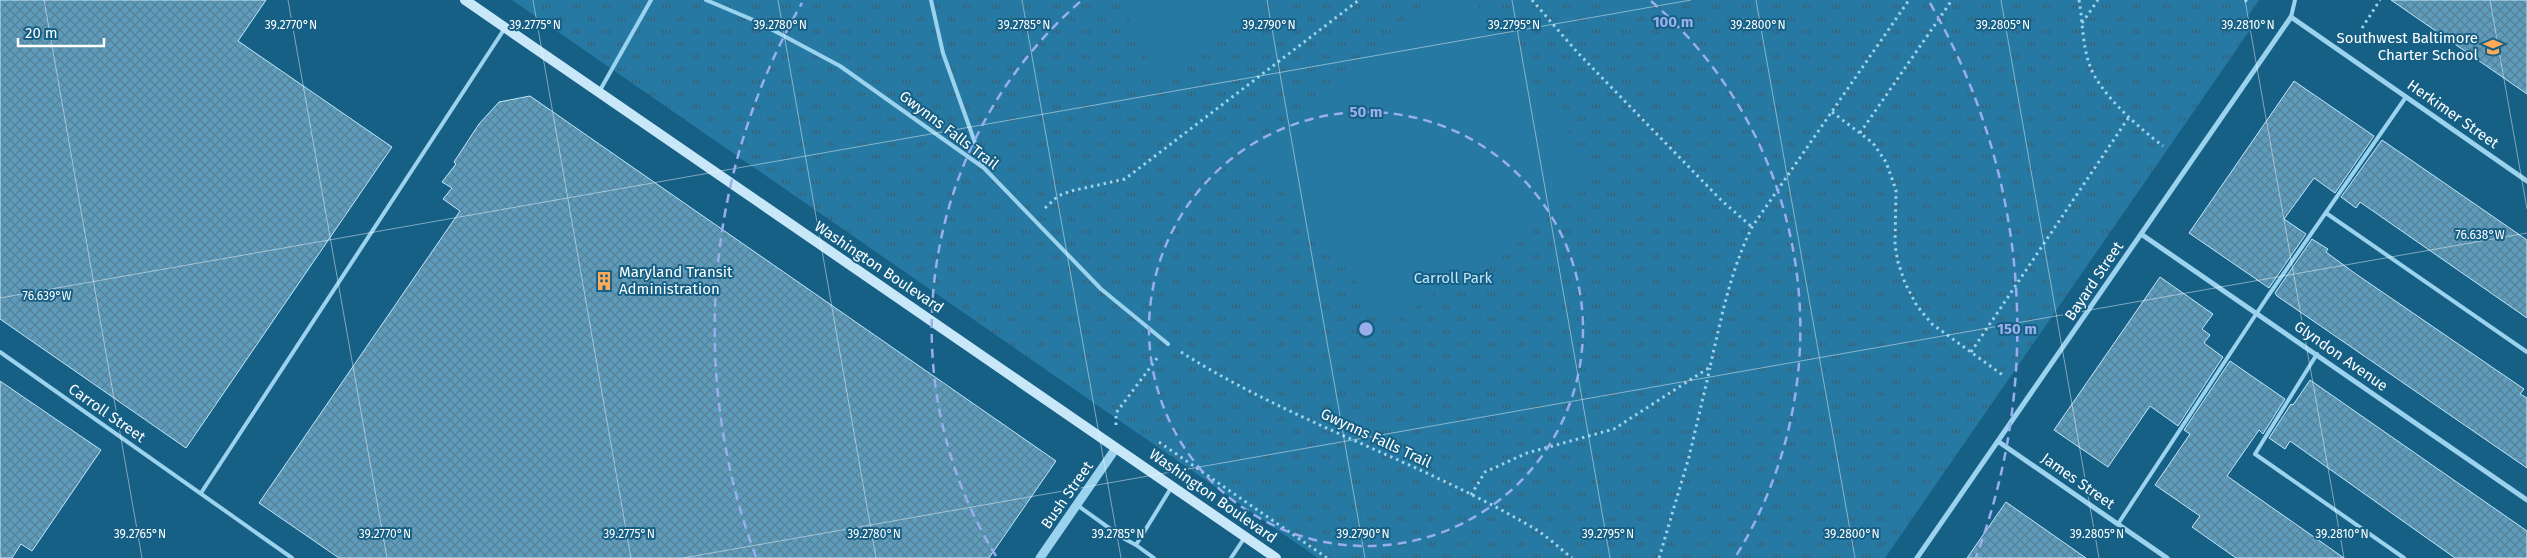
<svg xmlns="http://www.w3.org/2000/svg" width="2527" height="558" viewBox="0 0 2527 558" font-family="'Fira Sans',sans-serif">
	<style>
		.park { fill: url(#park-tufts) }
		.garden { fill: #2579a3 }
		.building { fill: url(#building-cross-hatch); stroke: #c1e7fa }
		.lines { fill: none; stroke-linecap: round; stroke-linejoin: round }
		.path { stroke: #9bd2ed; stroke-width: 3; stroke-dasharray: 2.5 4; stroke-linecap: butt }
		.service { stroke: #9bd2ed; stroke-width: 4 }
		.minor { stroke: #9bd2ed; stroke-width: 5 }
		.tertiary { stroke: #9bd2ed; stroke-width: 9 }
		.secondary { stroke: #c8e8fa; stroke-width: 10 }
		.ticks { fill: none; stroke: #fff; stroke-width: 1; stroke-opacity: 0.45 }
		.ring { fill: none; stroke: #99afed; stroke-width: 2.5; stroke-dasharray: 9 6 }
		.labels { text-anchor: middle; dominant-baseline: central; stroke-width: 4; stroke-linejoin: round; paint-order: stroke }
		.poi-label { font-size: 15px; fill: #fff; stroke: #165f85; text-anchor: end }
		.street-label { font-size: 15px; fill: #fff; stroke: #165f85 }
		.park-label { font-size: 15px; fill: #c1e7fa; stroke: #165f85 }
		.ticks-label { font-size: 12px; text-anchor: middle; fill: #fff; stroke: #165f85; stroke-width: 4; stroke-linejoin: round; paint-order: stroke }
		.centre { fill: #99afed; stroke: #165f85; stroke-width: 2.5 }
		.ring-label { font-size: 15px; text-anchor: middle; font-weight: bold; fill: #99afed; stroke: #165f85; stroke-width: 4; stroke-linejoin: round; paint-order: stroke }
	</style>
	<defs>
		<pattern id="park-tufts" width="24" height="20" patternUnits="userSpaceOnUse" patternTransform="scale(1.25)"><rect width="24" height="20" fill="#2579a3"/><path d="M3 7l-1-3M5 7V3M7 7l1-3M15 17l-1-3M17 17v-4M19 17l1-3" fill="none" stroke="#386278"/></pattern>
		<pattern id="building-cross-hatch" width="8" height="8" patternUnits="userSpaceOnUse" patternTransform="scale(1.25)"><rect width="8" height="8" fill="#5d9cbc"/><path d="M0 0l8 8M0 8l8-8" fill="none" stroke="#578095"/></pattern>
	</defs>
	<rect width="100%" height="100%" fill="#165f85"/>
	<path class="park" d="M512,0H2259L2245,20L2250,30L1885,558H1318Z"/>
	<path class="garden" d="M1119,0H1274L1159,79Z
		M1444,0H1474L1597,172L1391,325L1254,153Z
		M1599,0H1653L1616,20Z"/>
	<path class="building" d="M0,0H266L238,41L392,147L186,448L0,319Z
		M2391,0H2527V94Z
		M2294,81L2374,136L2335,193L2314,178L2284,219L2306,234L2269,288L2189,233Z
		M530,96L1056,461L989,558H339L259,503L460,211L443,199L452,188L442,182L456,164L454,162L479,124L499,102Z
		M2382,140L2527,240V318L2360,202L2356,208L2341,197Z
		M2312,239L2328,249L2326,252L2353,272L2524,389L2520,394L2527,398V468L2277,296L2275,293Z
		M2160,277L2213,314L2202,329L2210,335L2204,343L2223,357L2178,426L2150,406L2108,467L2054,430Z
		M2230,361L2285,399L2263,434L2259,430L2227,476L2344,558H2236L2192,527L2200,516L2155,485L2190,434L2184,430Z
		M2310,380L2527,531V558H2455L2290,441L2285,449L2269,438L2291,404L2293,405Z
		M0,381L101,450L32,551L21,544L12,558H0Z
		M2006,502L2086,558H1967Z"/>
	<g class="lines">
		<path class="path" d="M1532,0L1577,52L1721,200L1752,227
			M2079,0C2083,21 2082,45 2090,66C2100,94 2139,128 2163,146
			M2245,0L2249,3
			M2082,23L2098,0
			M2362,28L2380,0
			M1832,112L1873,143L1886,162L1896,190L1895,245L1898,262L1905,283L1917,306L1932,324L2004,376
			M1860,133L1952,0
			M1045,208L1058,196L1071,191L1125,179L1359,0
			M1181,352C1291,422 1417,460 1530,526C1545,534 1558,547 1572,558
			M1971,352L2129,117
			M1116,425V413L1158,357
			M1159,442L1327,558
			M1471,495L1485,472L1527,453L1614,429L1710,367C1721,319 1730,272 1752,227L1909,0
			M1659,558L1689,457L1710,368"/>
		<path class="service" d="M706,0L758,22L840,66L984,168L1101,289L1168,344
			M931,0L943,53L984,168
			M2291,17L2295,0
			M599,92L651,0
			M2326,213L2527,352
			M0,352L292,558
			M2317,354L2255,454L2404,558
			M201,493L505,28
			M1077,505L1123,538L1136,545
			M2118,524L2268,296L2406,97
			M1154,558L1136,545L1171,488
			M1231,558L1245,537"/>
		<path class="minor" d="M2141,234L2527,500
			M1999,442L2167,558
			M1917,558L2291,17L2527,181"/>
		<path class="tertiary" d="M1040,558L1116,448"/>
		<path class="secondary" d="M465,0L1276,558"/>
	</g>
	<path class="ticks" d="M44,0L142,558M288,0L387,558M533,0L631,558M778,0L876,558M1022,0L1121,558M1267,0L1365,558M1512,0L1610,558M1756,0L1855,558M2001,0L2099,558M2245,0L2344,558M2490,0L2527,209M0,298L1691,0M683,558L2527,233"/>
	<g class="ring">
		<circle cx="1366" cy="329" r="217"/>
		<path d="M996 556A434 434 0 0 1 1081 1M1651 1A434 434 0 0 1 1736 556"/>
		<path d="M756 557A651 651 0 0 1 802 3M1930 3A651 651 0 0 1 1976 557"/>
	</g>
	<defs>
		<g id="school-bare" transform="scale(1.5)"><path d="M0-5L7-2L0 1L-7-2ZM-4 1L0 2.5L4 1V4Q0 6-4 4Z" fill="#ffaa57" stroke="#165f85" stroke-width="2.5" paint-order="stroke"/></g>
		<g id="building-bare" transform="scale(1.5)"><path d="M-4-6H4V6H1V3H-1V6H-4ZM-2.5-4.3h1.7v1.8h-1.7ZM.8-4.3h1.7v1.8H.8ZM-2.5-1h1.7V.8h-1.7ZM.8-1h1.7V.8H.8Z" fill="#ffaa57" stroke="#165f85" stroke-width="2.5" paint-order="stroke"/></g>
	</defs>
	<g fill-rule="evenodd">
		<use href="#school-bare" x="2493" y="47"/>
		<use href="#building-bare" x="604" y="281"/>
	</g>
	<g class="labels">
		<g class="poi-label">
			<text x="2478" y="38">Southwest Baltimore<tspan x="2478" dy="17">Charter School</tspan></text>
			<text x="619" y="272" text-anchor="start">Maryland Transit<tspan x="619" dy="17">Administration</tspan></text>
		</g>
		<g class="street-label">
			<text transform="translate(2453 114) rotate(35)">Herkimer Street</text>
			<text transform="translate(949 130) rotate(37)">Gwynns Falls Trail</text>
			<text transform="translate(879 267) rotate(34)">Washington Boulevard</text>
			<text transform="translate(2094 281) rotate(-56)">Bayard Street</text>
			<text transform="translate(2341 356) rotate(35)">Glyndon Avenue</text>
			<text transform="translate(107 413) rotate(35)">Carroll Street</text>
			<text transform="translate(1376 438) rotate(25)">Gwynns Falls Trail</text>
			<text transform="translate(2078 481) rotate(35)">James Street</text>
			<text transform="translate(1067 495) rotate(-55)">Bush Street</text>
			<text transform="translate(1213 496) rotate(35)">Washington Boulevard</text>
		</g>
		<g class="park-label">
			<text x="1453" y="278">Carroll Park</text>
		</g>
	</g>
	<g class="ticks-label">
		<text x="291" y="29">39.2770°N</text>
		<text x="535" y="29">39.2775°N</text>
		<text x="780" y="29">39.2780°N</text>
		<text x="1024" y="29">39.2785°N</text>
		<text x="1269" y="29">39.2790°N</text>
		<text x="1514" y="29">39.2795°N</text>
		<text x="1758" y="29">39.2800°N</text>
		<text x="2003" y="29">39.2805°N</text>
		<text x="2248" y="29">39.2810°N</text>
		<text x="2480" y="239">76.638°W</text>
		<text x="47" y="300">76.639°W</text>
		<text x="140" y="538">39.2765°N</text>
		<text x="385" y="538">39.2770°N</text>
		<text x="629" y="538">39.2775°N</text>
		<text x="874" y="538">39.2780°N</text>
		<text x="1118" y="538">39.2785°N</text>
		<text x="1363" y="538">39.2790°N</text>
		<text x="1608" y="538">39.2795°N</text>
		<text x="1852" y="538">39.2800°N</text>
		<text x="2097" y="538">39.2805°N</text>
		<text x="2342" y="538">39.2810°N</text>
	</g>
	<circle cx="1366" cy="329" r="8" class="centre"/>
	<g class="ring-label">
		<text x="1673" y="27">100 m</text>
		<text x="1366" y="117">50 m</text>
		<text x="2017" y="334">150 m</text>
	</g>
	<path d="M18 38v8h86v-8" fill="none" stroke="#ffffff" stroke-width="2.5"/>
	<text x="25" y="38" font-size="15" fill="#ffffff" stroke="#165f85" stroke-width="4" paint-order="stroke">20 m</text>
</svg>
